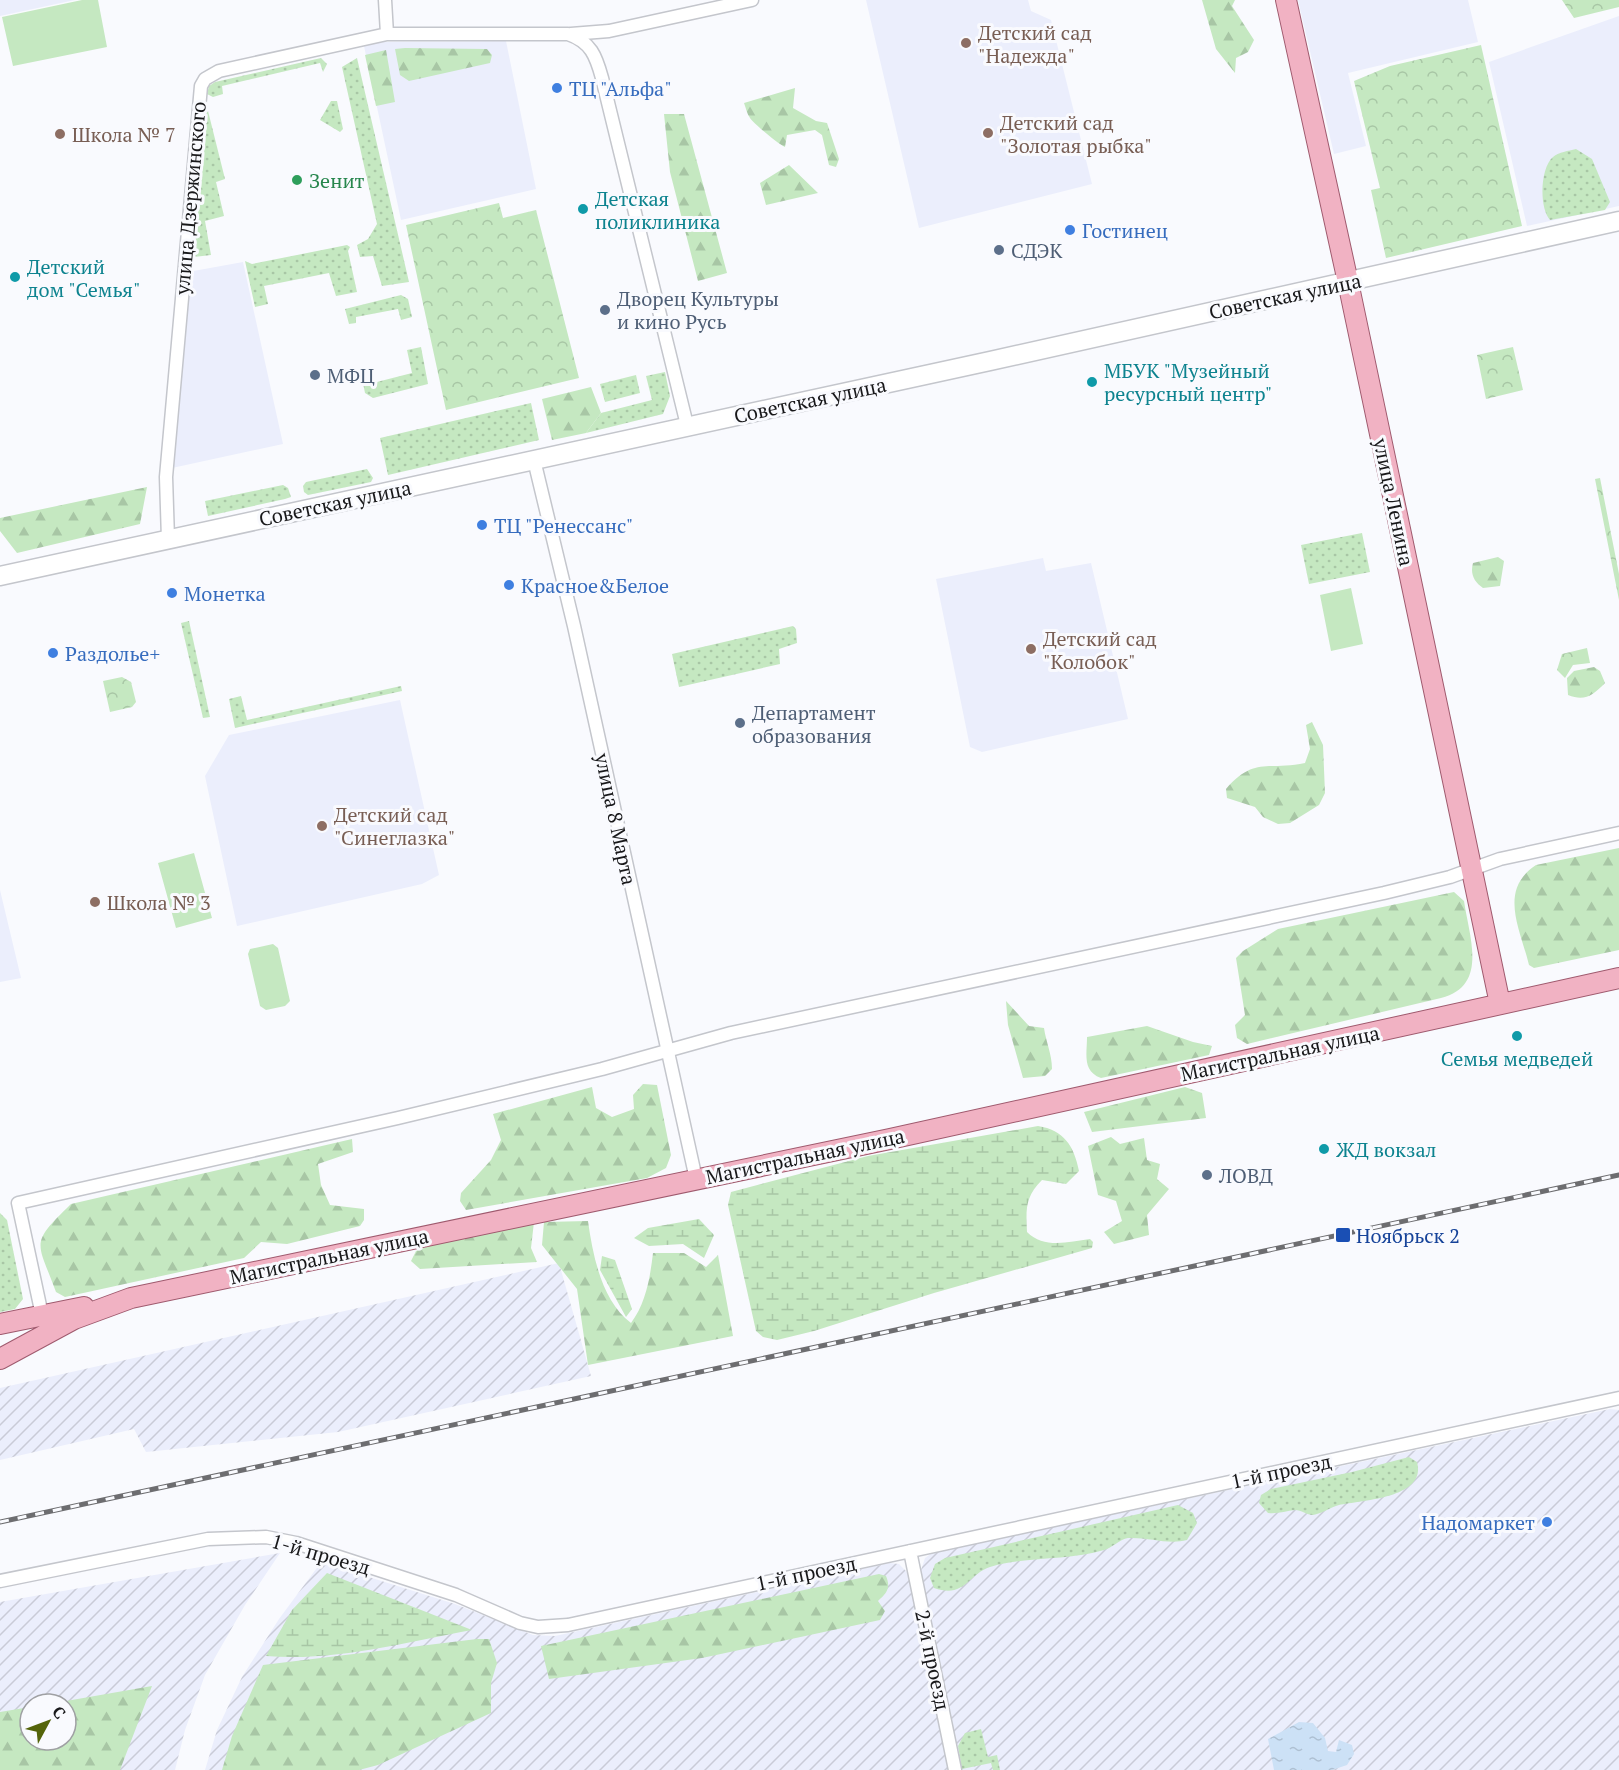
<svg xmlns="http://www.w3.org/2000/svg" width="1619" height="1770" viewBox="0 0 1619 1770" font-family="'PT Serif',serif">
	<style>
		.built { fill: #ebeefc }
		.industrial { fill: url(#industrial-furrows); fill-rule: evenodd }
		.grass { fill: url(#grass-dots) }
		.forest { fill: url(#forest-firs) }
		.wetland { fill: url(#wetland-marsh) }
		.park { fill: url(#park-crowns) }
		.pitch { fill: #c5e8c1 }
		.water { fill: url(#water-ripples) }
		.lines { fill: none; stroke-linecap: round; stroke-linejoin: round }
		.minor-casing { stroke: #c4c6cc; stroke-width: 15 }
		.secondary-casing { stroke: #c4c6cc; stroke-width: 21 }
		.primary-casing { stroke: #9f5a6e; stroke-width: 22 }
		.minor { stroke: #fff; stroke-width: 12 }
		.secondary { stroke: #fff; stroke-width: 18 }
		.primary { stroke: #f1b2c3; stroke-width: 20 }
		.rail-casing { stroke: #6d6d70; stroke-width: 5 }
		.rail { stroke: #f9fafe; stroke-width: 3; stroke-dasharray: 9; stroke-linecap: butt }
		.education-dot { fill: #8d6e63; stroke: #f9fafe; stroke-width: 2 }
		.shop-dot { fill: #3f7fe0; stroke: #f9fafe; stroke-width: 2 }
		.leisure-dot { fill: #2e9e5b; stroke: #f9fafe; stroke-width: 2 }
		.culture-dot { fill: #0f9aa8; stroke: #f9fafe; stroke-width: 2 }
		.service-dot { fill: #5c6f8a; stroke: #f9fafe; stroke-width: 2 }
		.transit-dot { fill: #1a4fb4; stroke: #f9fafe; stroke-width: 2 }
		.labels { text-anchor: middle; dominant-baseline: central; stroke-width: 6; stroke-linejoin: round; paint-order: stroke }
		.education-label { font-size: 20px; fill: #785e54; stroke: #f9fafe; text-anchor: start }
		.shop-label { font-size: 20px; fill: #366cbe; stroke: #f9fafe; text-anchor: start }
		.leisure-label { font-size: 20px; fill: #27864d; stroke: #f9fafe; text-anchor: start }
		.street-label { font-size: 20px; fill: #18181a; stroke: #f9fafe }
		.culture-label { font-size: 20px; fill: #0d838f; stroke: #f9fafe; text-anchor: start }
		.service-label { font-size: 20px; fill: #4e5e75; stroke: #f9fafe; text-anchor: start }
		.transit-label { font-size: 20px; fill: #164399; stroke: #f9fafe; text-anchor: start }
	</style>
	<defs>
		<pattern id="industrial-furrows" width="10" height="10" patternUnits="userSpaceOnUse" patternTransform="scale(1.5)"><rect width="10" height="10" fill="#ebeefc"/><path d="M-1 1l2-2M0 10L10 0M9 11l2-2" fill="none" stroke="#c9cbd7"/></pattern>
		<pattern id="grass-dots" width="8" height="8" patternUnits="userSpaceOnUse" patternTransform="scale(1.5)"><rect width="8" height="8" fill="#c5e8c1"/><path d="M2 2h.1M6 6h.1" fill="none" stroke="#a8c6a5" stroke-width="1.8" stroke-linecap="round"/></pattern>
		<pattern id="forest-firs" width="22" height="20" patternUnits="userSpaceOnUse" patternTransform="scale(1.5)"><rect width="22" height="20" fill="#c5e8c1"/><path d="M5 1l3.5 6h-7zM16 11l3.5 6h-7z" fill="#a8c6a5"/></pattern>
		<pattern id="wetland-marsh" width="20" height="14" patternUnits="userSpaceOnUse" patternTransform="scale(1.5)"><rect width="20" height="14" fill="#c5e8c1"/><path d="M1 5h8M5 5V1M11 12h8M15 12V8" fill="none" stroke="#a8c6a5"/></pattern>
		<pattern id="park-crowns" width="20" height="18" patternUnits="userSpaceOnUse" patternTransform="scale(1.5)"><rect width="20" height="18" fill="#c5e8c1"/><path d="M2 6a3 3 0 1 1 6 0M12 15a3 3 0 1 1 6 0" fill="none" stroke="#a8c6a5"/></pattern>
		<pattern id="water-ripples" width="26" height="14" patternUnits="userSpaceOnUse" patternTransform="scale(1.5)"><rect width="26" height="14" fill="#cce1f6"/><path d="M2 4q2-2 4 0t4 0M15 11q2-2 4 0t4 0" fill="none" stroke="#aec0d2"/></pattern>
	</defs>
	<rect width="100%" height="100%" fill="#f9fafe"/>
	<path class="built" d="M0,0H75L0,16Z
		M866,0H1028L1031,11L1051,20L1092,184L919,228Z
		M1298,0H1468L1478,42L1348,73L1366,146L1334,154Z
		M1619,16V206L1527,226L1489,62Z
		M506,41L536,189L401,220L364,46L383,42Z
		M243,262L283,444L172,468L188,272Z
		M1043,558L1046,571L1091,563L1128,719L982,752L970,747L936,579Z
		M400,700L439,875L422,884L237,926L205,776L229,735Z
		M0,890L21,978L0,982Z"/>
	<path class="industrial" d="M559,1263L591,1376L338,1432L146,1452L134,1429L0,1460V1388Z
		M1610,1409L1619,1410V1770H960L920,1573L925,1558L932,1553Z
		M280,1553L245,1605L205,1675L185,1730L175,1770H0V1602ZM30,1704H66V1740H30Z
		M324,1563L455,1604L533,1635L555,1636L890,1563L899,1564L910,1575L951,1770H205L217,1730L242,1677L279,1619L319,1565Z"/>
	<path class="grass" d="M321,58L327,64L323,72L320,63L222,86L223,94L213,97L207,94L209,86L215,82Z
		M357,58L409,282L382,286L373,256L360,257L357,245L368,239L377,224L342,67Z
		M331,101H337L343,129L340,132L320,120Z
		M208,111L225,179L216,182L224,216L205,221L211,255L194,257L205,115Z
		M1576,149L1592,159L1610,202L1605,210L1550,220C1539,208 1540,168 1553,157C1559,152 1568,151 1576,149Z
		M347,245L350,247L348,251L357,292L336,296L329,273L264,286L268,304L255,307L245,261L252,264Z
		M401,295L408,299L412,317L401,320L398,309L356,317V323L349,324L345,309Z
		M421,347L428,384L373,398L365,393L362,378L371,376L373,383L412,373L407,350Z
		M665,372L670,396L663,414L586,433L601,413L652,400L646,376Z
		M636,375L640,393L605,402L600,384Z
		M531,403L539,440L388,475L380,438Z
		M367,469L373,478L371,482L308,495L304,492L303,486L306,482Z
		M283,485L288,488L291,497L285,499L208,516L205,501Z
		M1362,533L1370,572L1309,584L1301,545Z
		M189,621L210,717L203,718L181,623Z
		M793,626L796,629L797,643L779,649L780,664L679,687L672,654Z
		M401,686L402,691L235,728L229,699L241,696L247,720Z
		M0,1213L7,1220L23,1299L15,1309L0,1312Z
		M1409,1457L1417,1462C1427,1498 1363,1500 1339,1505C1331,1507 1321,1514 1313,1515C1307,1515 1301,1510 1295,1510C1286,1511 1278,1514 1268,1513L1259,1503L1261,1495L1271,1489L1352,1472Z
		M1178,1505L1193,1513L1197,1523L1187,1540C1168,1545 1149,1537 1128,1538C1120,1539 1112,1548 1104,1550C1068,1561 1026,1556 990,1567C968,1574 965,1599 934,1588L930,1578L935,1564L945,1558Z
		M981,1729L988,1757L997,1755L1000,1770H993L991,1763L962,1769L958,1746L965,1733Z"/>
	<path class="forest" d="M1202,0H1235L1232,6L1254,40L1248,52L1236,58L1235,73L1216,49Z
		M405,48L487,49L492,55L490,63L409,81L400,75L395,49Z
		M386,50L395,102L376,106L365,55Z
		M795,88L793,108L816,121L827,123L839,159L836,167L829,165L822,135L815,130L787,135L785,147C778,144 753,123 750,118C747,114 746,108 744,103Z
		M664,114H684L727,273L698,281L670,172Z
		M789,165L818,193L766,205L760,183Z
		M591,387L601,413L586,433L552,440L542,399Z
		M147,487L140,524L17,553L0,531V518Z
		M1498,557L1504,561L1500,586L1483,588C1474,582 1470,574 1473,563Z
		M1594,667L1600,671L1605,683C1593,695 1585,702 1568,695L1567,678L1574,671Z
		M1312,722L1323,745L1325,793L1319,805L1290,823L1278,824L1263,817L1255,807L1227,798L1226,789C1254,756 1269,771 1305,763L1310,749L1306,725Z
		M1619,848V950L1534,968L1529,965C1520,928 1498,890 1536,865Z
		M1454,892L1464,901C1469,936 1489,986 1441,998L1247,1044L1237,1038L1235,1025L1245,1015L1236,958L1243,951L1278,929Z
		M1006,1001L1029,1026L1044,1028C1046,1042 1052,1054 1052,1069L1045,1076L1023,1078L1008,1025Z
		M1147,1026L1193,1042L1212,1046L1209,1055L1101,1078C1082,1071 1087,1054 1087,1037Z
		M643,1084L657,1085L671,1155L666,1168L647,1178L466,1210L460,1201L461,1193L491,1160L501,1140L493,1114L592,1087L596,1108L612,1117L634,1109L633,1095Z
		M1185,1087L1202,1093L1206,1118L1092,1132L1084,1112Z
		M1111,1137L1120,1144L1144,1138L1147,1160L1160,1164L1157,1179L1169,1189L1147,1215L1149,1235L1114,1244L1104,1232L1122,1221L1116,1201L1098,1195L1088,1146Z
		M352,1139L353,1152L318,1164L321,1185L330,1205L364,1209V1220L360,1226L287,1244L261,1242L244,1258L65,1297L56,1292C37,1240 29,1245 71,1204Z
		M588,1221C593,1257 602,1301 631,1323C646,1303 650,1278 653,1253H684L706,1267L718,1255L733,1336L588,1365L577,1289L542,1245L544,1222Z
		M534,1222L531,1248L537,1262L420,1269L411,1261L416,1251L442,1241Z
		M879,1574L886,1576C891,1588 887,1593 878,1601L885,1611L880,1620L702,1658L549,1679L541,1646Z
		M477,1639H489L497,1663L491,1683V1713L378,1765L359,1770H222L232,1736L263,1665Z
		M152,1686L120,1770H0V1712L30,1707V1740H66V1704H49Z"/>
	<path class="wetland" d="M1038,1126C1064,1130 1074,1146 1079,1171L1066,1184L1042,1180C1025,1197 1026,1209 1027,1232C1044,1249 1068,1242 1090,1239L1093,1242L1092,1248L934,1293L814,1331L777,1340L763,1337L756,1331L728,1205L731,1192L868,1156Z
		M699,1219L714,1235L704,1258L683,1244L649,1246L634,1238L648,1228Z
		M602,1256L615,1260L632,1309L626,1317L600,1270Z
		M327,1573L472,1630C405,1642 335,1662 266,1656L292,1610Z"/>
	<path class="park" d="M1562,0H1619V7L1574,18Z
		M1481,45L1522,226L1386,258L1371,190L1380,188L1354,81L1390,66Z
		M499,203L503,218L536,210L579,378L446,410L406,225Z
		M1513,347L1523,390L1486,399L1477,355Z
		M1600,478L1619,574V600L1595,479Z
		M1587,648L1590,663L1573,665L1565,678L1557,670L1562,654Z
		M122,677L131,682L136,702L132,707L110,712L103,681Z"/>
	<path class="pitch" d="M82,0H98L107,47L13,66L2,17Z
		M1351,588L1363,644L1331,651L1320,595Z
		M194,853L212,918L176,928L158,863Z
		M273,944L278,948L290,1001L285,1006L266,1010L260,1006L248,954L250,949Z"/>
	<path class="water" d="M1299,1722L1313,1723L1325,1738L1328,1751L1336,1752L1339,1740L1352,1745L1354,1754L1347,1765L1332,1770H1274L1268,1739Z"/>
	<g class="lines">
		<g class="minor-casing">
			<path id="minor" d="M385,0L387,34
				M571,34L609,31L752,0
				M534,460L574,626L696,1179
				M168,539L166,477L201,86L205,79L219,71L387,34H568C591,42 596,56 602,78L687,425
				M42,1315L18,1203L398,1118L602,1069L731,1033L1384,893L1450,877L1500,859L1619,833
				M910,1551L955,1770
				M0,1581L208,1539L266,1537L296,1543L456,1595L520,1623L538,1627L568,1625L1619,1398"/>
		</g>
		<g class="secondary-casing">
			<path id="secondary" d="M0,576L990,361L1619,221"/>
		</g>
		<g class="primary-casing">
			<path id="primary" d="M1286,0L1348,282L1500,1004
				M0,1324L84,1307
				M0,1359L74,1319L131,1298L890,1139L1619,978"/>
		</g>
		<use href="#minor" class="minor"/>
		<use href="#secondary" class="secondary"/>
		<use href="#primary" class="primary"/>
		<g class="rail-casing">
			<path id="rail" d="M0,1522L1619,1175"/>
		</g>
		<use href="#rail" class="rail"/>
	</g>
	<g class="education-dot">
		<circle cx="966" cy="43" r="6"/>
		<circle cx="988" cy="133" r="6"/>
		<circle cx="60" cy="134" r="6"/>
		<circle cx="1031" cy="649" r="6"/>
		<circle cx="322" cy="826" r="6"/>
		<circle cx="95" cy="902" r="6"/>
	</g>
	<g class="shop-dot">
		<circle cx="557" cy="88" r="6"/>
		<circle cx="1070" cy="230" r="6"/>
		<circle cx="482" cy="525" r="6"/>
		<circle cx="509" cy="585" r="6"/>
		<circle cx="172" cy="593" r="6"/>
		<circle cx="53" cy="653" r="6"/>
		<circle cx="1547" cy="1522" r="6"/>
	</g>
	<circle class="leisure-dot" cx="297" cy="180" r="6"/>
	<g class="culture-dot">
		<circle cx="583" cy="209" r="6"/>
		<circle cx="15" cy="277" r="6"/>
		<circle cx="1092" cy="382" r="6"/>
		<circle cx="1517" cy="1036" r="6"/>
		<circle cx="1324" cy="1149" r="6"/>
	</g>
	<g class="service-dot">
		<circle cx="999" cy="250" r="6"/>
		<circle cx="605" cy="310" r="6"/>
		<circle cx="315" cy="375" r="6"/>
		<circle cx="740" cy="723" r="6"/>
		<circle cx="1207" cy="1175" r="6"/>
	</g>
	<rect class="transit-dot" x="1335" y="1227" width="16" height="16" rx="3"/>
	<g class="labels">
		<g class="education-label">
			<text x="978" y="32">Детский сад<tspan x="978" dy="23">"Надежда"</tspan></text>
			<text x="1000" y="122">Детский сад<tspan x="1000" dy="23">"Золотая рыбка"</tspan></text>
			<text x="72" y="134">Школа № 7</text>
			<text x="1043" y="638">Детский сад<tspan x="1043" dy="23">"Колобок"</tspan></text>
			<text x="334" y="814">Детский сад<tspan x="334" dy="23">"Синеглазка"</tspan></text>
			<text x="107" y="902">Школа № 3</text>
		</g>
		<g class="shop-label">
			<text x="569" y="88">ТЦ "Альфа"</text>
			<text x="1082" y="230">Гостинец</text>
			<text x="494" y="525">ТЦ "Ренессанс"</text>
			<text x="521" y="585">Красное&amp;Белое</text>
			<text x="184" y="593">Монетка</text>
			<text x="65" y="653">Раздолье+</text>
			<text x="1535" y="1522" text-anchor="end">Надомаркет</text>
		</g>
		<g class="leisure-label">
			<text x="309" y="180">Зенит</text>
		</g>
		<g class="street-label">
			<text transform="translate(190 198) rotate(-85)">улица Дзержинского</text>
			<text transform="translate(1285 296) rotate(-12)">Советская улица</text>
			<text transform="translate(810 400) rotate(-12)">Советская улица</text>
			<text transform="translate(1394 502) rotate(78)">улица Ленина</text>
			<text transform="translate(335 503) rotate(-12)">Советская улица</text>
			<text transform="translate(616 819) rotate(78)">улица 8 Марта</text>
			<text transform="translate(1280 1053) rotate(-12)">Магистральная улица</text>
			<text transform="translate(805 1156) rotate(-12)">Магистральная улица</text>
			<text transform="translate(329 1256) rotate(-12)">Магистральная улица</text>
			<text transform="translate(1281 1471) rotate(-12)">1-й проезд</text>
			<text transform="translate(321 1554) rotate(16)">1-й проезд</text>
			<text transform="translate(806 1573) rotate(-12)">1-й проезд</text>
			<text transform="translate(933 1660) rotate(78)">2-й проезд</text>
		</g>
		<g class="culture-label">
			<text x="595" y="198">Детская<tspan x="595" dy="23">поликлиника</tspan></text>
			<text x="27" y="266">Детский<tspan x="27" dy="23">дом "Семья"</tspan></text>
			<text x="1104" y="370">МБУК "Музейный<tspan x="1104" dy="23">ресурсный центр"</tspan></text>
			<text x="1517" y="1058" text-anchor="middle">Семья медведей</text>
			<text x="1336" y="1149">ЖД вокзал</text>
		</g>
		<g class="service-label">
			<text x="1011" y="250">СДЭК</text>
			<text x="617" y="298">Дворец Культуры<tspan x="617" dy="23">и кино Русь</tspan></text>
			<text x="327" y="375">МФЦ</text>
			<text x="752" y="712">Департамент<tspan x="752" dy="23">образования</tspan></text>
			<text x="1219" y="1175">ЛОВД</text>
		</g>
		<g class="transit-label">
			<text x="1356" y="1235">Ноябрьск 2</text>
		</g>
	</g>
	<g transform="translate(48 1722) rotate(49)"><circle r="28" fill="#f9fafe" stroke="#9fa0a3" stroke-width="1.5"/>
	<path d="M0-4.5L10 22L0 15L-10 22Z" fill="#54640a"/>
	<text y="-9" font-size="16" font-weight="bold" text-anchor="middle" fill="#18181a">С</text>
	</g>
</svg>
